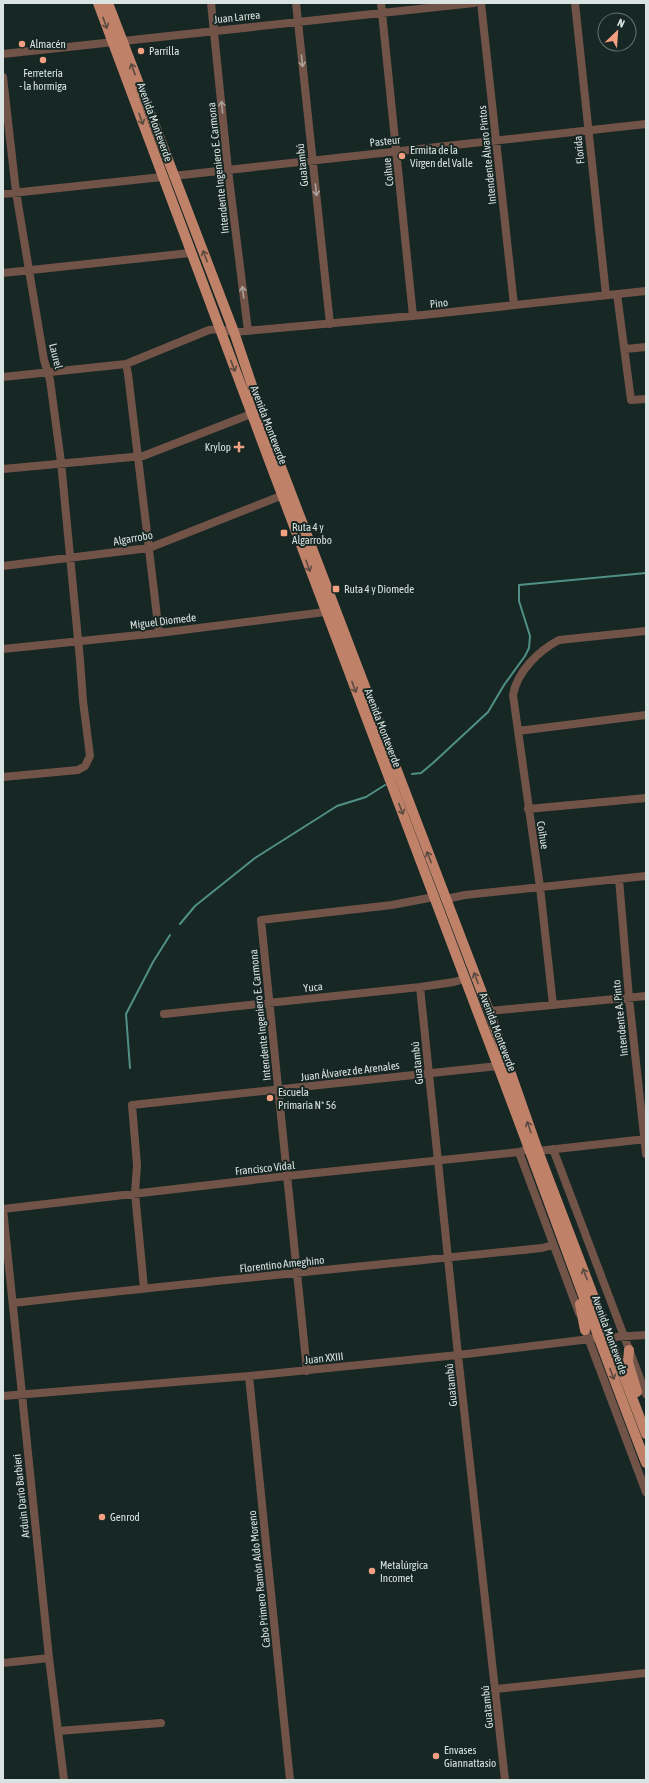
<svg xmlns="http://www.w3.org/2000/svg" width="649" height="1783" viewBox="0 0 649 1783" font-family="'Asap Condensed',sans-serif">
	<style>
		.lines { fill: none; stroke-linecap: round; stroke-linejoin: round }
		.stream { stroke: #519086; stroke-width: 2 }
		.minor { stroke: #725348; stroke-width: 8 }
		.major { stroke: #c08169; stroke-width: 10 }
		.oneway { stroke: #5a4b40 }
		.oneway2 { stroke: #aba29c }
		.poi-dot { fill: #f2a081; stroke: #162724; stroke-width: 1.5 }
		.labels { text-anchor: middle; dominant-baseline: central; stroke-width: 4; stroke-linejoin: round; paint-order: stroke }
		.street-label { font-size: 11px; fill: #d9e3e1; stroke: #162724 }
		.poi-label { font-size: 11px; fill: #d9e3e1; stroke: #162724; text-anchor: start }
	</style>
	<rect width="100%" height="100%" fill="#162724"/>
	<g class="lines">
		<path class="stream" d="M412,774L421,773L433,763L488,712L504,685L525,656L529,648L530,636L519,601V585L646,573
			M180,924L195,906L255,858L337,806L366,797L385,785
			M130,1068L126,1014L153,962L170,935"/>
		<path class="minor" d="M211,3L228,170L248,331
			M296,3L330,324
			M381,3L413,316
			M481,3L514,305
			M575,3L606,295
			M3,54L474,3
			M3,77L16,192L44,360L50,380L61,462L80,660L83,701L90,756L85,766L78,770L3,777
			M173,176L646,124
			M3,194L162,177
			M3,273L190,253
			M617,294L631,400L646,399
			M625,349L646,347
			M126,364L128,374L159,633
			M3,377L126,364L209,330L219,329L234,332L423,315L646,291
			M3,469L143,456L251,414
			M3,566L149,548L283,495
			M3,649L159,633L325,612
			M518,731L646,715
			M528,809L646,798
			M619,879L629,998L646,1154
			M446,899L465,895L646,876
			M420,987L458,1355L505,1780
			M553,1005L540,887L513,695C517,672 538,651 559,640L646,631
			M489,1011L646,996
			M164,1014L420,987L454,982L464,979
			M553,1149L646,1394
			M538,1151L646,1139
			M519,1152L579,1313
			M3,1209L49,1658L64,1780
			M3,1209L287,1176L519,1152L528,1149
			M144,1288L135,1193L137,1165L132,1105L498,1066
			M13,1303C189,1283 366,1266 542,1248L553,1245
			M587,1335L646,1492
			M307,1371L261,920L392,905L434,897
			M249,1376L290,1780
			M3,1396L249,1376L458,1355L598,1338L646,1335
			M3,1663L49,1658
			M496,1689L646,1673
			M58,1731L161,1723"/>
		<path class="major" d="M98,3C229,358 365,712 498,1066C548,1198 595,1331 646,1463
			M108,3L234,332L268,433L489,1011L538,1151L646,1434
			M580,1304L585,1330
			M629,1350L628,1362L637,1392"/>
	</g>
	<defs><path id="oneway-shaft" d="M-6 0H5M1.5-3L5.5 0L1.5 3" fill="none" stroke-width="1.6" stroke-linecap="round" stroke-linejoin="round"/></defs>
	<g class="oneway">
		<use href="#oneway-shaft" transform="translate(105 23) rotate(70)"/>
		<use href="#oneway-shaft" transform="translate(133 69) rotate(-111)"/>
		<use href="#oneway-shaft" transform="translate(141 119) rotate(70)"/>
		<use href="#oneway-shaft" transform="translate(205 256) rotate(-111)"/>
		<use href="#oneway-shaft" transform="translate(233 366) rotate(69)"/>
		<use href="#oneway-shaft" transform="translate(308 566) rotate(70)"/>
		<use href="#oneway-shaft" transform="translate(354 687) rotate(69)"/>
		<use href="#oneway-shaft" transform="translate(401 809) rotate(69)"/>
		<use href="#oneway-shaft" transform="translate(429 857) rotate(-111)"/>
		<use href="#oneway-shaft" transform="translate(476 978) rotate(-111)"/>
		<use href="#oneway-shaft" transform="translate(529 1127) rotate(-109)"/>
		<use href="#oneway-shaft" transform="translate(585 1274) rotate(-111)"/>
		<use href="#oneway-shaft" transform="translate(612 1374) rotate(69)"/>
	</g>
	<g class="oneway2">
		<use href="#oneway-shaft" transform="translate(302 61) rotate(84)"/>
		<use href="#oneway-shaft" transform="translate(222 107) rotate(-96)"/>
		<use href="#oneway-shaft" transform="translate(316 190) rotate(84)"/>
		<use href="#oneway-shaft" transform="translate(243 292) rotate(-97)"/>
	</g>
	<g class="poi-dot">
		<circle cx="22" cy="44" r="4"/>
		<circle cx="141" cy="51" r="4"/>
		<circle cx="43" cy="60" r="4"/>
		<circle cx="402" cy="156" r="4"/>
		<path d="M237 441h4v4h4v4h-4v4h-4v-4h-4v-4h4z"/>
		<rect x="280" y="529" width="8" height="8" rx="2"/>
		<rect x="332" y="585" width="8" height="8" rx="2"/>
		<circle cx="270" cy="1098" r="4"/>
		<circle cx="102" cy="1517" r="4"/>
		<circle cx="372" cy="1571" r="4"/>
		<circle cx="436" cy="1756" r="4"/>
	</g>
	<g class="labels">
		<g class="street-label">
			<text transform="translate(237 17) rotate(-6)">Juan Larrea</text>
			<text transform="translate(155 122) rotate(70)">Avenida Monteverde</text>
			<text transform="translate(385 141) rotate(-6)">Pasteur</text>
			<text transform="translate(579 150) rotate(-96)">Florida</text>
			<text transform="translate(487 155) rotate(-96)">Intendente Álvaro Pintos</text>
			<text transform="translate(302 165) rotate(-96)">Guatambú</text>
			<text transform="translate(218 168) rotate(-96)">Intendente Ingeniero E. Carmona</text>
			<text transform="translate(388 172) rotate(-96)">Coihue</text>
			<text transform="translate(439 303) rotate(-6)">Pino</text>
			<text transform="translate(56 356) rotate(76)">Laurel</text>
			<text transform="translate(269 425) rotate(69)">Avenida Monteverde</text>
			<text transform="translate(133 538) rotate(-10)">Algarrobo</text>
			<text transform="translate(163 621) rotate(-7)">Miguel Diomede</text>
			<text transform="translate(383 728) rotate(69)">Avenida Monteverde</text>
			<text transform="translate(543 835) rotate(81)">Coihue</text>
			<text transform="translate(313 987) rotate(-6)">Yuca</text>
			<text transform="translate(260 1015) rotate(-96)">Intendente Ingeniero E. Carmona</text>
			<text transform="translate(620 1018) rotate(-96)">Intendente A. Pinto</text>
			<text transform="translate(498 1032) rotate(69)">Avenida Monteverde</text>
			<text transform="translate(417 1063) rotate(-96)">Guatambú</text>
			<text transform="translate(350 1071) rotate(-7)">Juan Álvarez de Arenales</text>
			<text transform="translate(265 1168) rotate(-6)">Francisco Vidal</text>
			<text transform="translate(282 1264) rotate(-6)">Florentino Ameghino</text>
			<text transform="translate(610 1335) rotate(70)">Avenida Monteverde</text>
			<text transform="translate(324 1358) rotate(-6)">Juan XXIII</text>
			<text transform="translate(451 1385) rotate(-96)">Guatambú</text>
			<text transform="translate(21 1496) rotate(-96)">Arduin Darío Barbieri</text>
			<text transform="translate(259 1579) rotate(-96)">Cabo Primero Ramón Aldo Moreno</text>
			<text transform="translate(487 1707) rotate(-96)">Guatambú</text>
		</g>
		<g class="poi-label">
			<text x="30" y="44">Almacén</text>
			<text x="149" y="51">Parrilla</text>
			<text x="43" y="73" text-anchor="middle">Ferretería<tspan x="43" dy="13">- la hormiga</tspan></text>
			<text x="410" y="150">Ermita de la<tspan x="410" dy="13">Virgen del Valle</tspan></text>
			<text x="231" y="447" text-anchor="end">Krylop</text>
			<text x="292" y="527">Ruta 4 y<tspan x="292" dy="13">Algarrobo</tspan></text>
			<text x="344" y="589">Ruta 4 y Diomede</text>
			<text x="278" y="1092">Escuela<tspan x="278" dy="13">Primaria N* 56</tspan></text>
			<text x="110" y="1517">Genrod</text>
			<text x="380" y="1565">Metalúrgica<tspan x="380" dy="13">Incomet</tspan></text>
			<text x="444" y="1750">Envases<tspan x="444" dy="13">Giannattasio</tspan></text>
		</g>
	</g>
	<rect width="649" height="1783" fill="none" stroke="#d9e3e1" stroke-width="8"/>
	<g transform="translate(617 32) rotate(25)"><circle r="19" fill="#162724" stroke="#647270"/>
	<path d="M0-3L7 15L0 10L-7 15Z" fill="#f2a081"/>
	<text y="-6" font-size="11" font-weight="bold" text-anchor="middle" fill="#d9e3e1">N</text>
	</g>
</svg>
